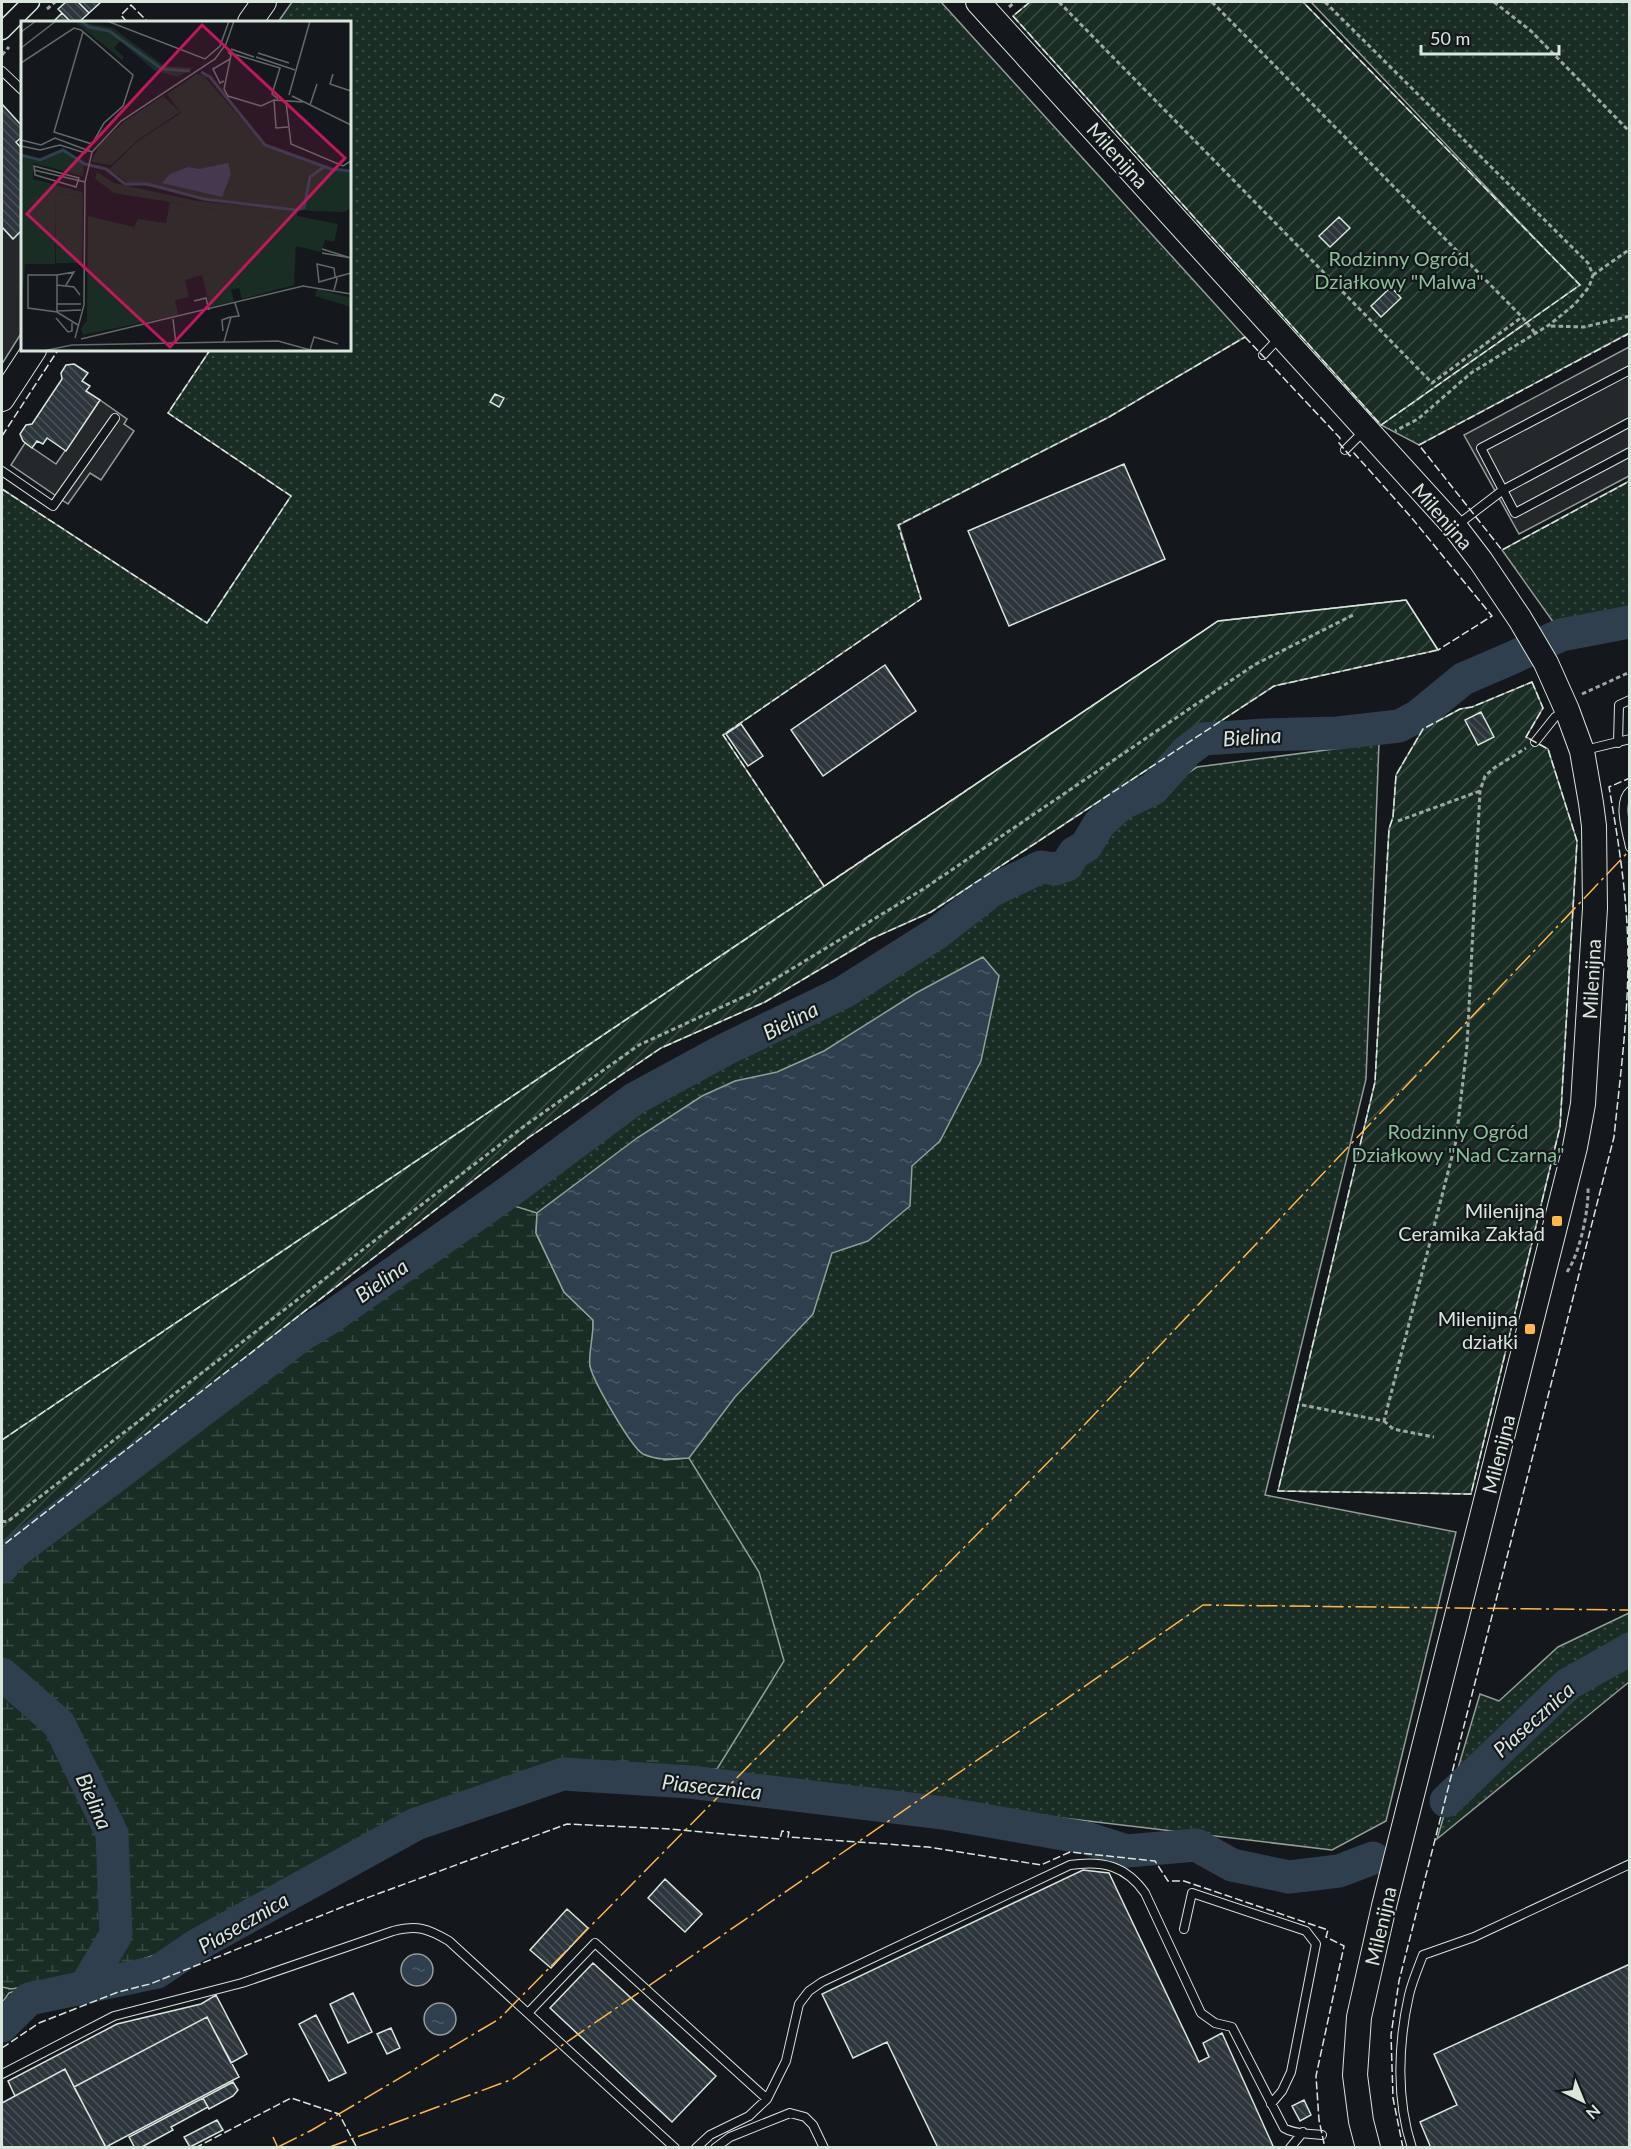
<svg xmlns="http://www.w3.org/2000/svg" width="1631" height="2149" viewBox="0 0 1631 2149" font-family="Lato,sans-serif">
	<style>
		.grass { fill: url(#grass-dots); stroke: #939e99; stroke-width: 1.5 }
		.wetland { fill: url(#wetland-marsh); stroke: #939e99; stroke-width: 1.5 }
		.garden { fill: url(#garden-furrows); stroke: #939e99; stroke-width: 1.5 }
		.parking { fill: #24282b; stroke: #939e99; stroke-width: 1.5 }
		.water { fill: url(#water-ripples); stroke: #939e99; stroke-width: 1.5 }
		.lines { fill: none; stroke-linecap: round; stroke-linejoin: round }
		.river { stroke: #2f3f4d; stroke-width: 33 }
		.building { fill: url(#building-back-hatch); stroke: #d8e6dc; stroke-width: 1.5 }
		.lane-casing { stroke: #d8e6dc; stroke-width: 10 }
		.street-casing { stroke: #d8e6dc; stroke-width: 19 }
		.secondary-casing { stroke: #d8e6dc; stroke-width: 26 }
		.path { stroke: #9da8a2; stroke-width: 3; stroke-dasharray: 4.5 3; stroke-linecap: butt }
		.lane { stroke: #14181c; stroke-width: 8 }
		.street { stroke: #14181c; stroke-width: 16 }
		.secondary { stroke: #14181c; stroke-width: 24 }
		.fence { stroke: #d8e6dc; stroke-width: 1.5; stroke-dasharray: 8 3; stroke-linecap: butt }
		.power { stroke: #ffb74d; stroke-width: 1.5; stroke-dasharray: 21 4.5 3 4.5; stroke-linecap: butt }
		.poi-dot { fill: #ffb74d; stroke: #14181c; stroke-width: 2 }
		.labels { text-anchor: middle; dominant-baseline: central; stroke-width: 4.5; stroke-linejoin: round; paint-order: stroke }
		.street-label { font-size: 20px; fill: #d8e6dc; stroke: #14181c }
		.park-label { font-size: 20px; fill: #8ac095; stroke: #14181c }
		.poi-label { font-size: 20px; fill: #d8e6dc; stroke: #14181c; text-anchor: end }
		.water-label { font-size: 21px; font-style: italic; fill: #d8e6dc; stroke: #14181c }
		.inset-river { fill: none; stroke: #2f3f4d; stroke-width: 3 }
		.inset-road { fill: none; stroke: #626a69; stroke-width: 1.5 }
		.view { fill: #c2185b; fill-opacity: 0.15; stroke: #c2185b; stroke-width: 3 }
		.inset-edge { fill: none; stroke: #d8e6dc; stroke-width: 3 }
	</style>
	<defs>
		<pattern id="grass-dots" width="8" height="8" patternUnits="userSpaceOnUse" patternTransform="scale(1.5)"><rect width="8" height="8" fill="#1a2d24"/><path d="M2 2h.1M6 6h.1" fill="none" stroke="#3b4b43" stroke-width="1.8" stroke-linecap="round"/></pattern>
		<pattern id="wetland-marsh" width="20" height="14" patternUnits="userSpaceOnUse" patternTransform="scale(1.5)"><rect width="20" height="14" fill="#1a2d24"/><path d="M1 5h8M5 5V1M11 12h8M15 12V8" fill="none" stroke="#3b4b43"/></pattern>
		<pattern id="garden-furrows" width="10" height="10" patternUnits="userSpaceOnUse" patternTransform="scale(1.5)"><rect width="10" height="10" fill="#1a2d24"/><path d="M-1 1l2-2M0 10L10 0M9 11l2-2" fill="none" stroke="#3b4b43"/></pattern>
		<pattern id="water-ripples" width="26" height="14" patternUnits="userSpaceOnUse" patternTransform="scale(1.5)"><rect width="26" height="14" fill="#2f3f4d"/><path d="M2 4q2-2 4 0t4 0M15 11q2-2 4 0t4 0" fill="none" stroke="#4c5b66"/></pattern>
		<pattern id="building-back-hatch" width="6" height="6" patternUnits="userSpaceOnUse" patternTransform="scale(1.5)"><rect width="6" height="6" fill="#2c363c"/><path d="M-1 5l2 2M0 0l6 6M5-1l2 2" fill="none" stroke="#4a5358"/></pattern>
	</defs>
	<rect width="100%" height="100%" fill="#14181c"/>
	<path class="grass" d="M292,2H941L1245,337L1109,417L899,525L921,599L723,735L824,886L2,1440V489L207,623L291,496L168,413L210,350H350V22H278Z
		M1311,2H1629V333L1419,445L1381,425L1579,285Z
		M1629,481V614L1556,626L1502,550Z
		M1379,743L1366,1079L1265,1495L1456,1532L1386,1821L1332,1850L718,1777L563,1770L416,1821L195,1944L9,1993L2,2003V1565L304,1337L638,1105L849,997L1197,767Z
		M1629,1613V1682L1437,1839L1480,1694L1499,1701L1558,1647Z"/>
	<path class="wetland" d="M505,1203L537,1213L536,1233L564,1292L593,1320V1333L590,1366L664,1460L689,1458L759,1572L784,1661L717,1769L564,1766L416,1818L190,1943L93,1976L11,1989L2,1987V1571L306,1340L330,1328Z"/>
	<path class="garden" d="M1030,2H1303L1580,285L1381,425L1013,16Z
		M1406,600L1438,650L1274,686L931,912L871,939L765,1002L661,1048L528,1138L2,1546V1440L1218,621Z
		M1532,682L1543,708L1526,737L1548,749L1577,841L1560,1127L1471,1494L1278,1491L1375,1082L1389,829L1393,817L1396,775L1423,729L1460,709L1472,707Z"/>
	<path class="parking" d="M2,227L13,239L22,230V332L2,364Z
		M1629,347V476L1519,534L1464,435Z
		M100,400L127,419L124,424L134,431L101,480L90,473L68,504L11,465L25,443L56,464Z"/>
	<path class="water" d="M983,957L999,976L981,1061L940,1141L912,1166L910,1206L868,1241L832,1253L813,1314L735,1397L689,1458C673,1459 658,1461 643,1454C631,1447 593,1381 590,1366C588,1355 594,1334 593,1320L564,1292L536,1233L537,1213L637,1138L702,1096L735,1081L777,1072L824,1051L916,993Z
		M401 1970a16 16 0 1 1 32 0a16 16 0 1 1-32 0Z
		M424 2019a16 16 0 1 1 32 0a16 16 0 1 1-32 0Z"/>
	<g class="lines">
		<path class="river" d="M2,1567L12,1554L303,1334L328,1319L506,1194L634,1099L726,1049L844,992L937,933L991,891L1041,867L1055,869L1067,865L1074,853L1086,846L1099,824L1121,804L1153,789L1187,751L1203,739L1265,735L1338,733L1399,726L1418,716L1463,679L1514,657L1561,635L1630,622
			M2,1674L59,1724L112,1834L116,1935L85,1987
			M1446,1801L1568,1684L1630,1649
			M2,2026L29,1999L157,1972L197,1945L416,1824L563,1774L690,1782L943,1813L1086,1838L1127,1851L1196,1845L1232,1865L1289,1877L1339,1871L1373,1858"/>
	</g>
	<path class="building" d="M66,2H78L89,13L79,22H71L58,9Z
		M78,2H101L89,13Z
		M62,13L71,22H53Z
		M2,104L22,126V137L16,142L22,149V230L13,239L2,227Z
		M1339,217L1350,228L1330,247L1319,236Z
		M1391,287L1401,298L1381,317L1371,306Z
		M74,364L88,373L82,381L90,386L86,391L100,400L66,451L47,438L43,444L37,441L32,448L23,441L20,434L26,425L32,424L62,379L61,373L66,365Z
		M495,394L504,398L499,407L490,402Z
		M1124,464L1165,559L1009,626L968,531Z
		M885,665L916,711L823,776L791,730Z
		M1481,712L1494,737L1478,745L1465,720Z
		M741,724L763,756L748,766L726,734Z
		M1083,1870L1109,1873L1199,2062L1209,2057L1203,2043L1222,2033L1273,2146L1270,2148H938L887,2042L853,2058L822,1994Z
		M665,1879L702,1914L685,1932L648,1898Z
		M567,1909L588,1928L551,1968L530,1950Z
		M593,1963L716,2076L672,2122L550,2008Z
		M1630,1964V2148H1431L1420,2122L1457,2105L1434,2054Z
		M353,1993L372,2032L348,2043L330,2004Z
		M216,1995L247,2054L231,2063L207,2017L74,2087L65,2069L15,2096L8,2081L117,2024L201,2004Z
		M316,2015L346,2073L329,2081L299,2024Z
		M207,2017L239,2077L106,2147L74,2087Z
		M391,2028L400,2048L387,2054L377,2034Z
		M65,2069L106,2148H2V2103Z
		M233,2082L238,2090L233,2096L209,2109L203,2098Z
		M203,2098L208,2107L171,2127L173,2130L140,2148H135L129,2137Z
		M1304,2100L1311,2115L1300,2121L1292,2106Z
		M217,2120L223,2130L190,2147L184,2137Z"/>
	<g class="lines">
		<g class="lane-casing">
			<path id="lane" d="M2,71L22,90
				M1263,355L1279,338
				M1630,370L1481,448L1515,513L1630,452
				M1345,450L1364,431
				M2,471L53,506L115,418
				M1456,526L1503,490L1630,422
				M1535,742L1555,717L1564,712
				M1618,743L1619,705L1630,700
				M1585,750L1630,739
				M1630,791C1617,802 1627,832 1630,847
				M1184,1929L1192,1893L1306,1931L1316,1944L1291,2072L1282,2091L1271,2104
				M528,2013L595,1943L767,2099
				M2,2074L114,2016L242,1983L393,1931C417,1925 427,1928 449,1941L675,2148
				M696,2148L710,2135L749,2116L767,2099L786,2061L799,2004L809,1991L822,1982L1070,1865C1103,1860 1126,1866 1145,1893L1201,2013L1215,2023L1232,2027L1284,2128C1295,2135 1310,2133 1322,2135
				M715,2148L730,2137L790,2113L805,2117L813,2125L824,2148
				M1290,2148L1303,2132
				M1412,2148C1396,2100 1398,2044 1409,1995C1412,1982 1418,1968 1423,1955L1474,1937L1630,1864"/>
		</g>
		<g class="street-casing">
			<path id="street" d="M2,31L31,2"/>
		</g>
		<g class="secondary-casing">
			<path id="secondary" d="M978,2L1455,527L1481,561L1520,619L1546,663L1567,710L1582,751L1591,803L1594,826L1595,908L1583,1104L1575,1147L1384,1906L1359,2017L1355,2075L1361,2121L1368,2148
				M250,22L264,2
				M2,399L34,350"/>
		</g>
		<path class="path" d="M1059,2L1432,383L1522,317
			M1212,2L1522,317L1536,334
			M1325,2L1588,263L1593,275L1589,287L1575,304L1549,325L1471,373L1418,419L1395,431
			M1494,2L1531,31L1630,132
			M1009,7L1015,2
			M47,9L55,2
			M2,55L9,47
			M1593,275L1630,249
			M1551,326L1584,327L1630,316
			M1582,694L1630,672
			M1398,821L1480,791
			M1567,1272C1580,1253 1589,1210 1588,1187
			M1302,1405L1384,1421L1456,1141L1467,1046L1480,791L1485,776L1494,768L1526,748
			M1384,1421L1393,1429L1434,1437
			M2,1521L7,1522L523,1127L639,1045L752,993L925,888L1254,665L1355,614"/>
		<use href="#lane" class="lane"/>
		<use href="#street" class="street"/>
		<use href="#secondary" class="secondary"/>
		<path class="fence" d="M1030,2L1013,16L1381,425L1580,285L1303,2
			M127,22L121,15L131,5L148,22
			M1630,333L1419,445L1502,550L1630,481
			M1245,337L1340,438L1339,443L1350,456L1354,453L1411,517L1492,616L1438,650L1406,600L1218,621L824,886L723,735L921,599L898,525L1109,417Z
			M2,436L58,350
			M2,489L207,623L291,496L168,413L210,350
			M1532,682L1543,708L1526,737L1548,749L1577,841L1560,1127L1471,1494L1278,1491L1375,1082L1389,829L1393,817L1396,775L1423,729L1460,709L1472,707Z
			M2,1440L1218,621L1406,600L1438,650L1274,686L931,912L871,939L765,1002L661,1048L528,1138L2,1546
			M2,2048L39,2023L118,1992L150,1984L345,1906L567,1824L671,1829L780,1839L782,1831L789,1832L788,1837L928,1847L1041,1865L1070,1852L1155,1861L1168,1881H1184L1328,1930L1326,1937L1344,1946L1316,2076L1319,2120L1325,2148
			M195,2148L291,2098L339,2114L357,2148
			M1403,2148L1393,2098L1391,2035L1399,1981L1614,1137C1620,1078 1628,1019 1628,959C1628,901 1619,844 1609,787L1630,778"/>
		<path class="power" d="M273,2137L278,2148
			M278,2147L312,2130L499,2019L1070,1440L1630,850
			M327,2148L513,2079L1203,1605L1630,1610"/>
	</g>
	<g class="poi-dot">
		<rect x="1551" y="1215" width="12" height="12" rx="3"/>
		<rect x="1524" y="1323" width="12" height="12" rx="3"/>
	</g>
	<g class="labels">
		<g class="street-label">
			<text transform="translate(1118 155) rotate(48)">Milenijna</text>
			<text transform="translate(1443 516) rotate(49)">Milenijna</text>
			<text transform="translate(1591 979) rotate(-87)">Milenijna</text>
			<text transform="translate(1498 1454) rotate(-76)">Milenijna</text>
			<text transform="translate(1380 1926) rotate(-77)">Milenijna</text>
		</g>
		<g class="park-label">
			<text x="1399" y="258">Rodzinny Ogród<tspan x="1399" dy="23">Działkowy "Malwa"</tspan></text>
			<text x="1458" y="1131">Rodzinny Ogród<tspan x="1458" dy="23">Działkowy "Nad Czarną"</tspan></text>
		</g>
		<g class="poi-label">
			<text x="1545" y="1210">Milenijna<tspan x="1545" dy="23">Ceramika Zakład</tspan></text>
			<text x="1518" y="1318">Milenijna<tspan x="1518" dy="23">działki</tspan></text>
		</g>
		<g class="water-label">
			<text transform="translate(1252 736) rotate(-4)">Bielina</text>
			<text transform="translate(790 1020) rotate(-27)">Bielina</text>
			<text transform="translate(381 1280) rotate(-35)">Bielina</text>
			<text transform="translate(1533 1719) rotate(-42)">Piasecznica</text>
			<text transform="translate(712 1786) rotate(6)">Piasecznica</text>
			<text transform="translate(95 1801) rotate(66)">Bielina</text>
			<text transform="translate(243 1922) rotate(-30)">Piasecznica</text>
		</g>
	</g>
	<g transform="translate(21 21)">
		<rect width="330" height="330" fill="#14181c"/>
		<path d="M53,0L92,7L143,45L173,47L157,56L134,50L99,20L93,27L103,36L101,39ZM176,53L183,55L244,125L311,150L330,151V187L323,191L292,190L183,177L106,161L88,148L117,120L160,92L146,73ZM42,130L63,144L62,155L12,142V158L61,171L62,176L34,172V243H4L0,292V135L18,140ZM149,181L276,201L273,264L221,278L218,267L210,269L213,280L189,286L181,254L164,259L168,276L154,279L157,294L62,314L60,308L66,299L67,195L113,206L117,198L145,202ZM296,268L330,277V286L294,275Z" fill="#1a2d24"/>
		<path d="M230,112L244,125L291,140L321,159L330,160V186L319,190H292L203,179L211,126L216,116Z" fill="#1a2d24"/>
		<path d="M142,75L159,91L117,119L90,144L70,141L79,123L104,100ZM76,151L93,162L176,180L277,190L276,195L317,203L313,221L304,219L300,231L275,225V201L93,172L74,158ZM34,172L62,176L61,242H35Z" fill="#1a2d24"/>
		<path d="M207,142L210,153L201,176L141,162L149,153L167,146L178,148Z" fill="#2f3f4d"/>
		<path class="inset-river" d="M60,0L68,6L88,10L141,48L169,50M180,51L189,56L244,124L310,148L330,150M0,134L19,139L42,129L64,143L85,148L104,163H126L183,178L275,189L283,187L289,156L304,145"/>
		<path class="inset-road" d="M86,0L184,38L199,25L208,0M0,11L15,0M0,27L35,0M210,28L233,36M207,31L210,34L203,68L207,75L240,85L253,79L282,81M209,32L259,47L251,73L257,78M237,32L268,42M235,36L274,49M0,42L53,7L60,9L112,54L102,85L83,102L71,123L33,111L62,11M312,53L309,63L330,70M203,60L199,62L192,48L209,38M268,74L289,0M271,75L330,104M253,79L255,107L267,106M265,81L270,123L322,145L330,140M289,84L296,63M0,119L20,124L34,117L71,131M0,125L19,129L39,124L64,132L68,128M13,145L58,157L55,166L14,154ZM13,149L64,161M301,228L330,237M301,232L330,237M36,254L53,251L45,264M36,264L53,266L59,274M313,269L316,258L315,256L314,255L313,247L296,243L298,261L312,257L315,256L319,255L330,252M173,280L185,277L188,289M36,283H60M36,290L60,289M36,291V254H7V287L36,291L57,304M35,297L47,311L51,310V302M152,298L155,323M202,310L201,299L209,296M54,317L63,284L64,161L71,131L100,100L194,38L205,23L213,0M60,318L282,265L330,273M203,321L210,296L218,295L214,282M289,329L293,316L317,323M22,330L51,324L257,320L293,330"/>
		<path class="view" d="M181,4L324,137L149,326L6,193Z"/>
		<rect width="330" height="330" class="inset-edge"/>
	</g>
	<rect width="1631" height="2149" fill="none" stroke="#d8e6dc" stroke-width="6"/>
	<g transform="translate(1583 2101) rotate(137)" stroke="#14181c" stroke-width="4.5" paint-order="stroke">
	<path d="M0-4.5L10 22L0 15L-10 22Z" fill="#d8e6dc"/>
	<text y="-9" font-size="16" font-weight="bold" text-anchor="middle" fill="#d8e6dc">N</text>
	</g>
	<path d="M1421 45v9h138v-9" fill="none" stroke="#d8e6dc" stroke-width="3"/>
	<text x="1430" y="45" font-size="18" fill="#d8e6dc" stroke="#14181c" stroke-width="4.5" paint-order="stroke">50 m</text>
</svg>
